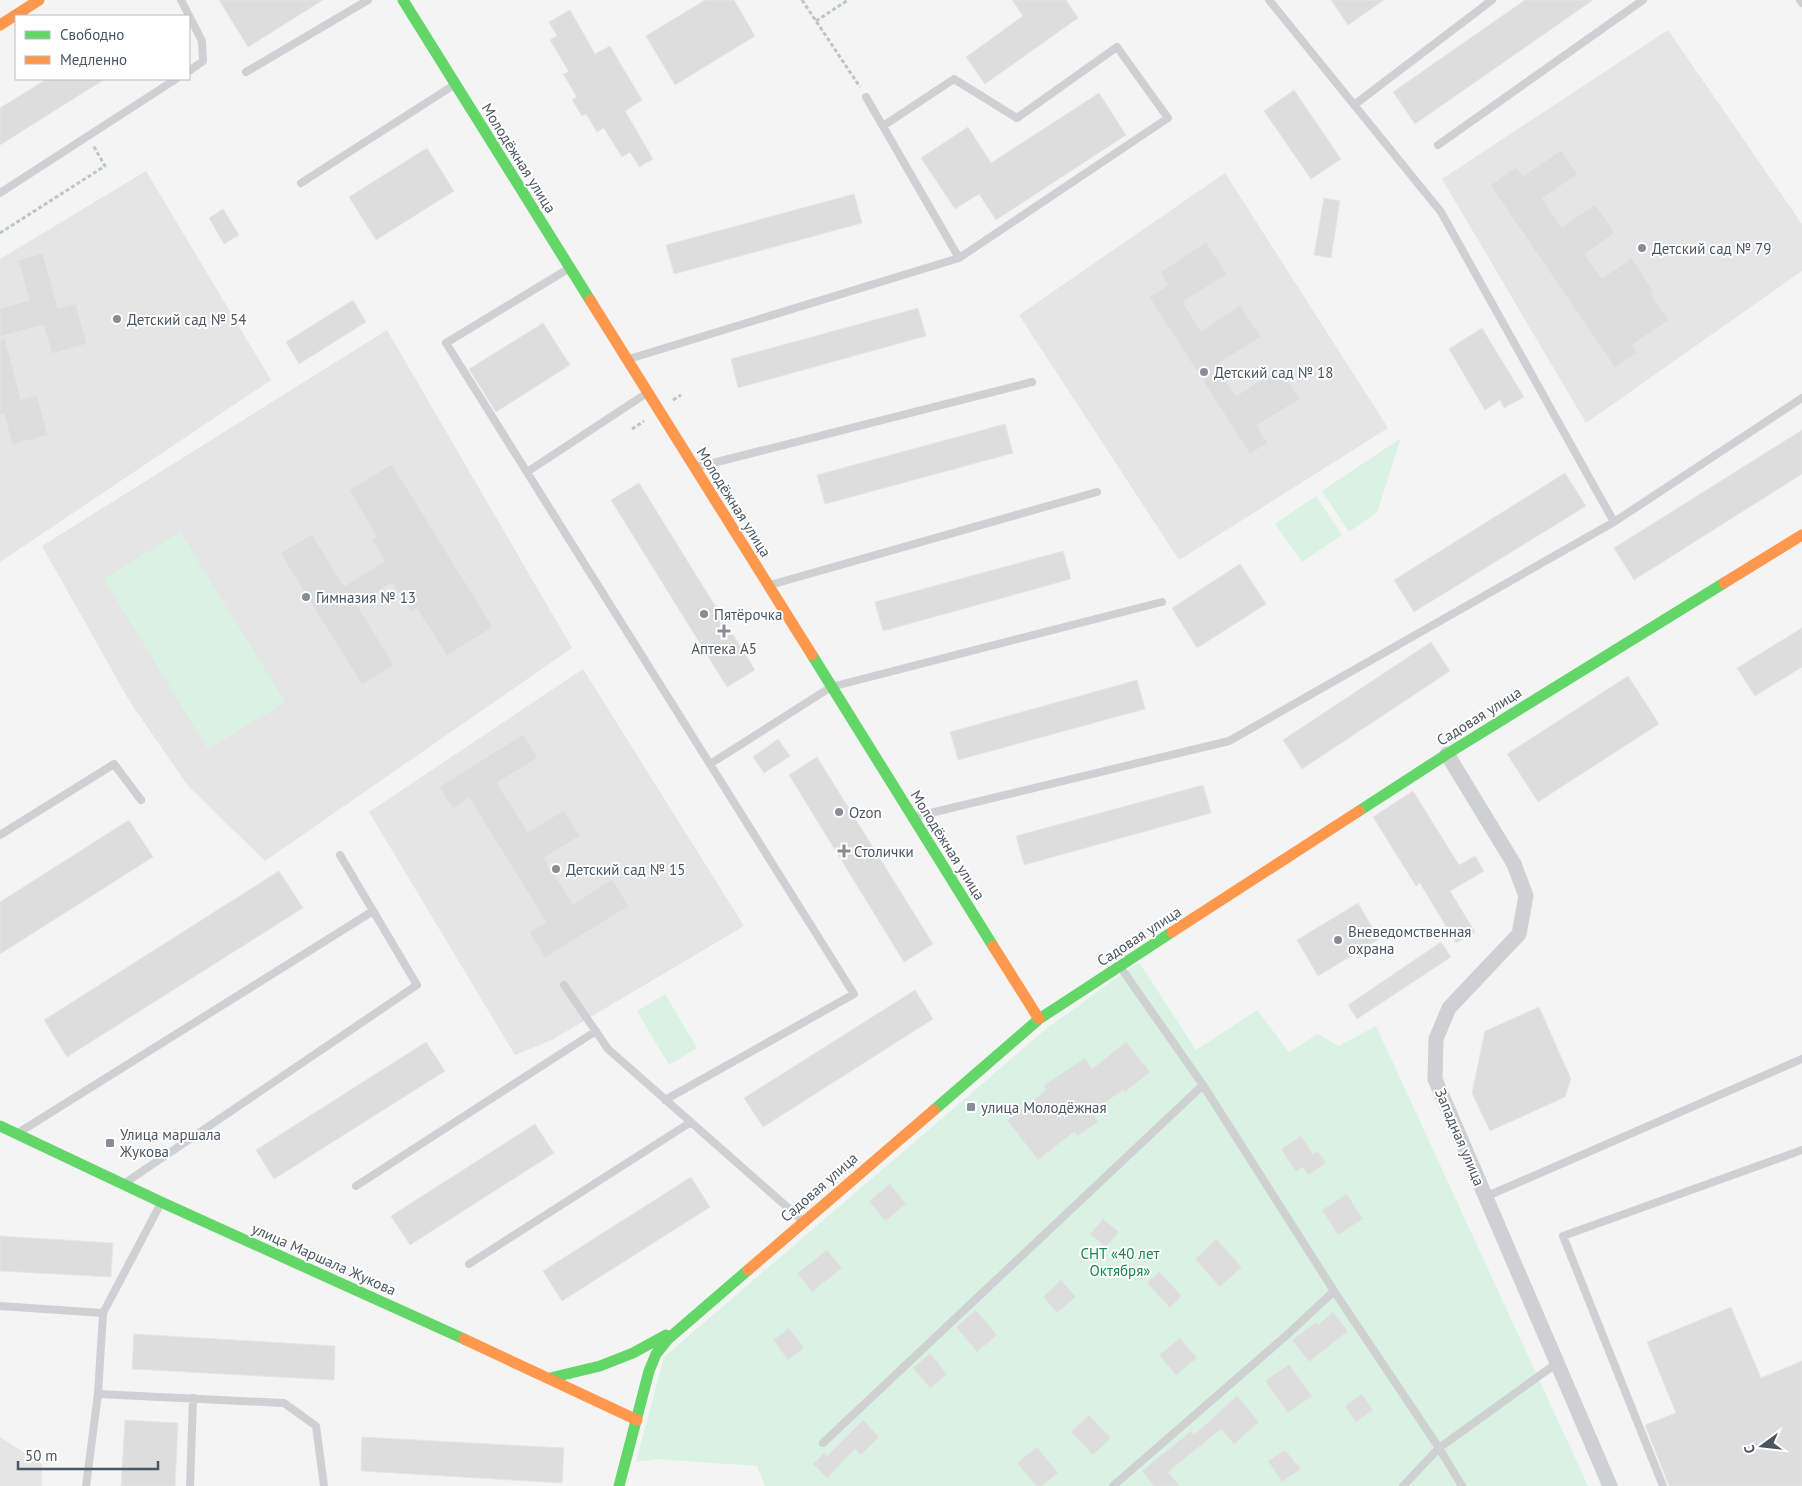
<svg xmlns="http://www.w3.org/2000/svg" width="1802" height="1486" viewBox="0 0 1802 1486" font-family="'PT Sans',sans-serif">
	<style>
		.education { fill: #e6e5e6 }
		.green { fill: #d9f2e3 }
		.building { fill: #ddddde; stroke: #e5e6e7 }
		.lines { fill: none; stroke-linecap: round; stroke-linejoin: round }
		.path { stroke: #bcc7c4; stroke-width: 3; stroke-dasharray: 4 2.5; stroke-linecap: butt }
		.lane { stroke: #ced0d2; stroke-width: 8 }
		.street { stroke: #ced0d2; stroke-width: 15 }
		.fast { stroke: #63d668; stroke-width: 11 }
		.slow { stroke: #ff974d; stroke-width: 11 }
		.poi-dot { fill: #868d94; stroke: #fff; stroke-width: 2 }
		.labels { text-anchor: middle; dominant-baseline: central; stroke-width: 4; stroke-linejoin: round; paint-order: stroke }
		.street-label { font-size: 15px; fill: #4a5661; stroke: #fff }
		.poi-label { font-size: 15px; fill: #4a5661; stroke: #fff; text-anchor: start }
		.park-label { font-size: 15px; fill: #17864f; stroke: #fff }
	</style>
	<rect width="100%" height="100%" fill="#f4f4f4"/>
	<path class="education" d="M1668,30L1802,224V271L1586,423L1442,179Z
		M146,171L271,380L0,562V259Z
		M1225,173L1388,428L1179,560L1019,315Z
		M387,330L572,648L265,861L188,786L130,702L42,546Z
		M583,669L744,926L552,1040L515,1055L369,812Z
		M0,1437L42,1464V1486H0Z"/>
	<path class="green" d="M1401,438L1377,512L1349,532L1322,491Z
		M1316,496L1342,535L1302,562L1275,524Z
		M180,532L285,702L208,749L104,579Z
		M1139,962L1196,1050L1257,1010L1289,1052L1318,1034L1339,1046L1376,1026L1588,1486H765L757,1466L657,1459L636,1462L664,1357L1047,1028Z
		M665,994L697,1048L669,1065L637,1011Z"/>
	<path class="building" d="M219,0H323L248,47Z
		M705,0H734L755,36L675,85L646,36Z
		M1012,0H1066L1078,18L985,84L966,57L1023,16Z
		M1331,0H1384L1348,25Z
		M1525,0H1593L1415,124L1393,92Z
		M570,10L595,54L610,46L642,100L625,111L653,159L639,167L630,152L622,157L604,128L597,132L586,114L582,116L572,100L577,97L563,74L569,72L550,40L557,36L549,22Z
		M47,79H105L0,145V108Z
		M1294,90L1341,159L1311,179L1264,111Z
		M1099,93L1126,135L996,220L979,194L955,209L921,158L968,127L991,163Z
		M427,148L454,191L376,240L349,197Z
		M1561,150L1578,174L1542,199L1562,227L1595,204L1615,233L1585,254L1602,278L1632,258L1654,292L1651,294L1669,320L1632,345L1637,353L1615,368L1490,185L1516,167L1523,176Z
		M854,194L862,223L674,274L666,245Z
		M1324,198L1340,201L1331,258L1314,255Z
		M223,209L239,235L224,244L209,218Z
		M1206,242L1227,274L1183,302L1201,331L1240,305L1261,337L1216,365L1236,396L1280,367L1300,399L1257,426L1268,443L1250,454L1149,297L1168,285L1160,272Z
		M43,253L58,308L76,304L87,344L52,354L43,325L0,337V308L29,300L18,260Z
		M353,300L366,322L299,364L286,342Z
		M918,308L926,336L738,388L731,359Z
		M543,323L570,365L496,412L469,369Z
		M1482,328L1524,397L1504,408L1500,400L1485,410L1449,349Z
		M5,338L21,399L37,395L48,435L12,445L4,414L0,415V339Z
		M1005,424L1013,453L825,504L817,475Z
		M1802,430V474L1634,580L1614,548Z
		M392,464L493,627L447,656L417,609L411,612L392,583L357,605L394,665L362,685L280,553L312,534L344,586L385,561L372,540L377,537L349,490Z
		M1565,473L1586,506L1414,612L1394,580Z
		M639,483L755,670L727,687L611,500Z
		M1063,551L1071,579L883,631L875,602Z
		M1240,564L1266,604L1197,648L1172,608Z
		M1802,628V667L1755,696L1737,668Z
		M1431,642L1450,671L1302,769L1283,740Z
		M1628,676L1659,724L1538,802L1507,754Z
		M1137,680L1145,709L958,760L950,732Z
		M523,734L538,758L497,783L528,832L564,810L580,836L544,858L573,904L612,879L629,906L545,958L529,932L546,922L469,798L453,809L439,787Z
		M778,739L790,756L764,773L753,757Z
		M817,757L933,944L904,962L789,775Z
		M1203,785L1211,813L1024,865L1016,836Z
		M1413,791L1459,865L1475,856L1484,871L1450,891L1475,932L1456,943L1420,883L1416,886L1373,817Z
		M129,820L153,857L0,954V902Z
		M279,871L303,908L67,1057L44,1020Z
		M1358,903L1379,939L1318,976L1297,940Z
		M1441,942L1451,957L1357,1019L1348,1005Z
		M915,990L933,1019L763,1127L744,1098Z
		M1539,1007L1571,1079L1565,1097L1490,1131L1472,1093L1485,1031Z
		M426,1042L445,1071L274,1179L256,1150Z
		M1126,1042L1150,1072L1125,1092L1123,1090L1091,1112L1098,1122L1077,1136L1074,1132L1038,1160L1007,1120L1046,1090L1043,1086L1085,1058L1092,1069Z
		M535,1124L554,1153L410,1245L391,1216Z
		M1301,1136L1313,1154L1318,1151L1326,1163L1308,1175L1303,1167L1296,1172L1281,1149Z
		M691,1177L710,1207L562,1301L543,1271Z
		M890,1184L906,1204L885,1221L869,1201Z
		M1347,1194L1363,1219L1338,1235L1322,1210Z
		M1103,1219L1119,1232L1106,1247L1090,1234Z
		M0,1236L113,1243L111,1277L0,1271Z
		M1216,1239L1242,1267L1220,1287L1195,1259Z
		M827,1250L842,1268L812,1292L797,1273Z
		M1159,1272L1182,1296L1170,1308L1147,1283Z
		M1061,1280L1076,1297L1057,1313L1043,1297Z
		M1731,1307L1761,1378L1802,1361V1486H1669L1645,1425L1676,1413L1647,1342Z
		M976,1310L997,1335L977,1352L956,1327Z
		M1333,1312L1348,1331L1309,1362L1292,1340L1316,1322L1318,1325Z
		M789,1328L804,1348L788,1360L773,1340Z
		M134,1334L335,1346L334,1380L132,1369Z
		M1180,1338L1197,1358L1176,1375L1159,1355Z
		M930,1353L947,1374L930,1388L913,1368Z
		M1289,1364L1312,1396L1288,1413L1265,1381Z
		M1362,1394L1373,1410L1356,1422L1345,1406Z
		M1237,1396L1259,1422L1234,1444L1221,1429L1168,1472L1180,1486H1154L1142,1471L1191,1431L1194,1435Z
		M1089,1415L1111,1438L1093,1455L1071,1432Z
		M125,1420L178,1423L175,1486H121Z
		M863,1420L879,1437L861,1455L855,1449L827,1478L813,1464L824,1453L827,1456Z
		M362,1437L564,1448L562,1483L361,1471Z
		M1037,1447L1058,1473L1042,1486H1036L1017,1463Z
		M1285,1450L1301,1469L1282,1482L1268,1461Z"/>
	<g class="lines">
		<path class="path" d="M802,0L860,87
			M816,21L848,0
			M0,233L105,166L93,145
			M673,400L681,395
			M632,429L644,421"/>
		<path class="lane" d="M181,0L202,41L203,61L189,71
			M1269,0L1441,212L1614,522
			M1800,0L1802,3
			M246,72L368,0
			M866,97L959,258
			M1354,105L1492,0
			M1438,145L1643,0
			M301,183L454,85
			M0,193L176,79
			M568,269L446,343L854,994L665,1100
			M629,359L959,258L1168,118L1117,47L1017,118L954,79L883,126
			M697,467L1032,382
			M527,472L647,393
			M770,585L1097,492
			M710,764L831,687L1162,602
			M914,817L1229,741L1614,522L1802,398
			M0,835L114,764L141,800
			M1121,968L1203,1085L1334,1291L1439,1448L1462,1486
			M564,985L608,1049L803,1221
			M18,1133L373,911
			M125,1183L417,985L340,855
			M356,1186L596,1031
			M1485,1197L1802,1059
			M469,1264L691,1122
			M0,1306L103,1313
			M98,1394L284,1403L316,1426L324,1486
			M823,1443L1203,1085
			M86,1486L98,1394L103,1313L161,1203
			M190,1486L193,1398
			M1113,1486L1288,1334L1334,1291
			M1403,1486L1439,1448L1557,1363
			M1663,1486L1563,1236L1802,1150"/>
		<path class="street" d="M1447,754L1514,864L1526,896L1519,934L1449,1008L1436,1039L1435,1079L1610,1486"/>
		<path class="fast" d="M403,0L590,300
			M812,655L993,946
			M1359,811L1447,754L1724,583
			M934,1110L1039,1019L1172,932
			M0,1126L161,1202L464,1339
			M550,1378L600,1366L633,1353L666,1335
			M619,1486L649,1371L656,1354L668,1339L748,1270"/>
		<path class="slow" d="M0,25L39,0
			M590,300L812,655
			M1724,583L1802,535
			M1172,932L1359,811
			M993,946L1039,1019
			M748,1270L934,1110
			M464,1339L637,1420"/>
	</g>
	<g class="poi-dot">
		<circle cx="1642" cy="248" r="5"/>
		<circle cx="117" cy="319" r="5"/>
		<circle cx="1204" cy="372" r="5"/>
		<circle cx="306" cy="597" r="5"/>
		<circle cx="704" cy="614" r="5"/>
		<path d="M721.5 623.5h5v5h5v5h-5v5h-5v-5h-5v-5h5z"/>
		<circle cx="839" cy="812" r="5"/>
		<path d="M841.5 843.5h5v5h5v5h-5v5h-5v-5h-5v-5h5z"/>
		<circle cx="556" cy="869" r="5"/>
		<circle cx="1338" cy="940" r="5"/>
		<rect x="966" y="1102" width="10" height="10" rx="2.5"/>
		<rect x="105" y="1138" width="10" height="10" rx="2.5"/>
	</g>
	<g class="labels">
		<g class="street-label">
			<text transform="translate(519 158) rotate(58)">Молодёжная улица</text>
			<text transform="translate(734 502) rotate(58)">Молодёжная улица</text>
			<text transform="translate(1479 716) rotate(-32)">Садовая улица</text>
			<text transform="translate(948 845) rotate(58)">Молодёжная улица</text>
			<text transform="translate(1139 936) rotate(-33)">Садовая улица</text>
			<text transform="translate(1460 1137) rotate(67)">Западная улица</text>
			<text transform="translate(819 1187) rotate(-41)">Садовая улица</text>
			<text transform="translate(324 1259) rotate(24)">улица Маршала Жукова</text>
		</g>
		<g class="poi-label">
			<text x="1652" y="248">Детский сад № 79</text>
			<text x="127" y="319">Детский сад № 54</text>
			<text x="1214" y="372">Детский сад № 18</text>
			<text x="316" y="597">Гимназия № 13</text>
			<text x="714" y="614">Пятёрочка</text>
			<text x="724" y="648" text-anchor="middle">Аптека A5</text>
			<text x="849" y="812">Ozon</text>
			<text x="854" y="851">Столички</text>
			<text x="566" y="869">Детский сад № 15</text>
			<text x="1348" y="931">Вневедомственная<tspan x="1348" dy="17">охрана</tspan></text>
			<text x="981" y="1107">улица Молодёжная</text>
			<text x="120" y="1134">Улица маршала<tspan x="120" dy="17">Жукова</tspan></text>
		</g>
		<g class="park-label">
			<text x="1120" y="1253">СНТ «40 лет<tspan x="1120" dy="17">Октября»</tspan></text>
		</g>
	</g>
	<rect x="15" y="15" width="175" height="65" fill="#ffffff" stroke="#b7bbc0"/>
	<rect x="25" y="31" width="25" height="8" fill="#63d668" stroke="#b7bbc0"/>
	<text x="60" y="40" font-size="15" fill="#4a5661">Свободно</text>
	<rect x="25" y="56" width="25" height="8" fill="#ff974d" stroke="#b7bbc0"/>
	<text x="60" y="65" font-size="15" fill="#4a5661">Медленно</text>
	<g transform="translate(1762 1446) rotate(255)" stroke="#ffffff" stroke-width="4" paint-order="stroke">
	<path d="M0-4L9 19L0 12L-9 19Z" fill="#4a5661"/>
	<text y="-8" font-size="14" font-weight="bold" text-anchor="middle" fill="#4a5661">С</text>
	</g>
	<path d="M18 1461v8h140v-8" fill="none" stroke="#4a5661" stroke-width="2.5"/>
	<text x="25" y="1461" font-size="15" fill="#4a5661" stroke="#ffffff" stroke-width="4" paint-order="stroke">50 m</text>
</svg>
